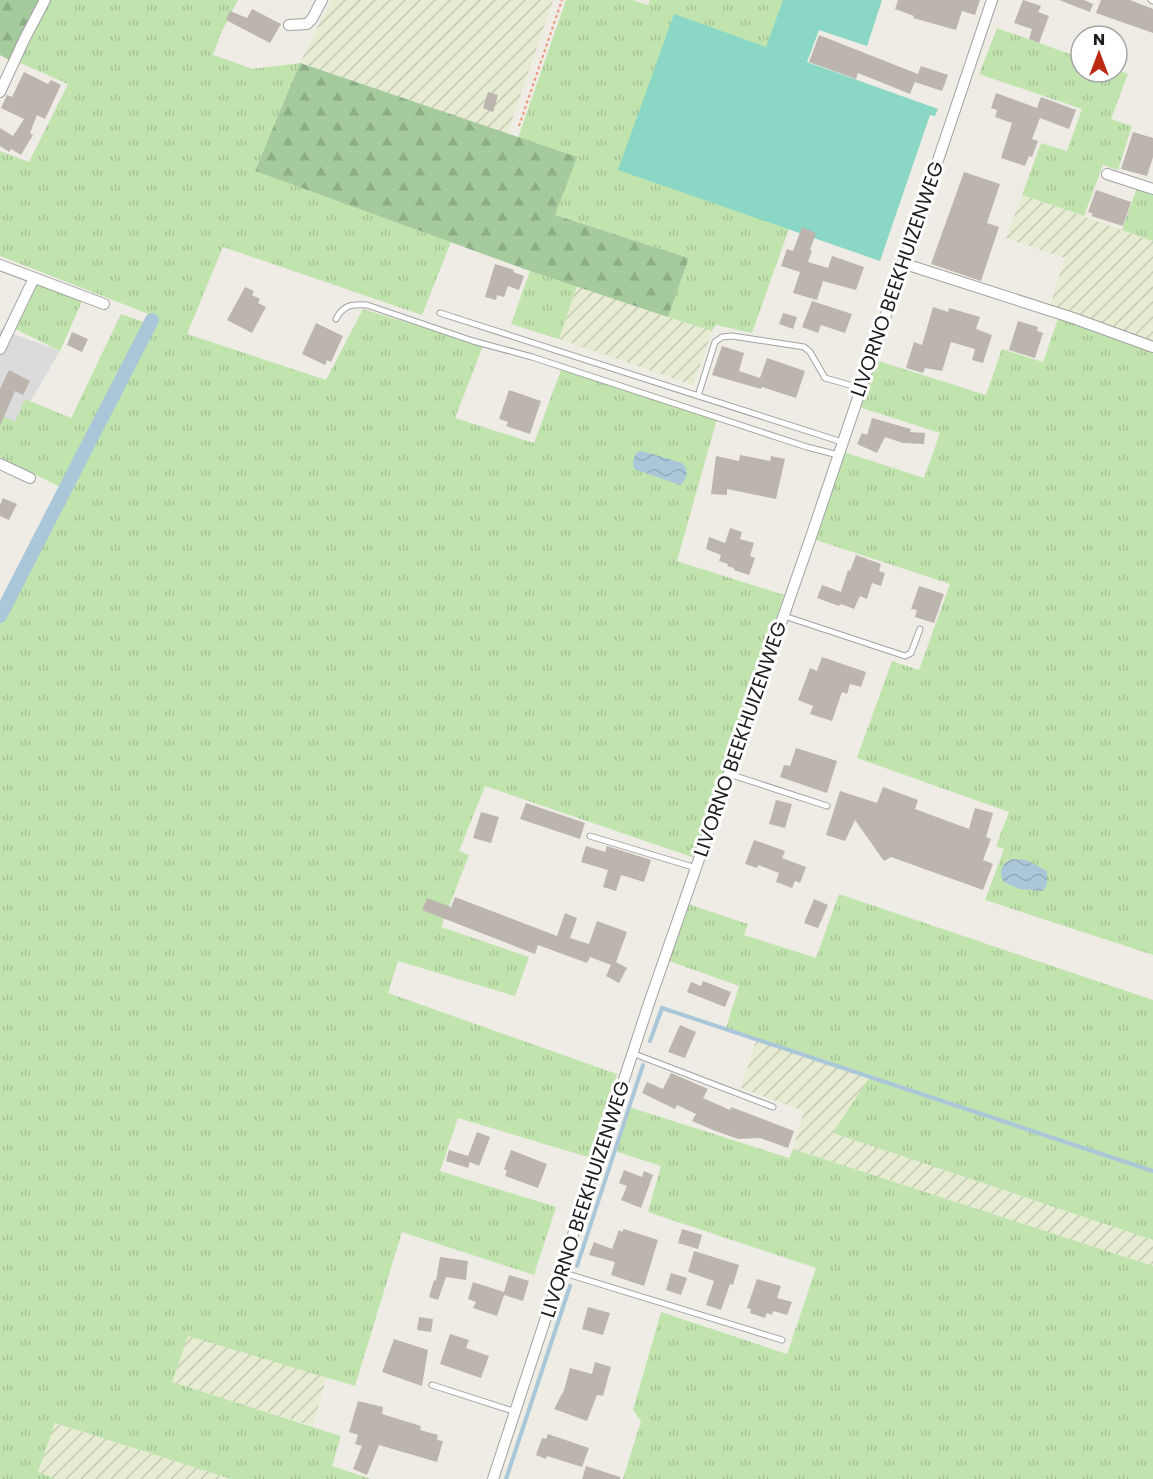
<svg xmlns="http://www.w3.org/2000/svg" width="1153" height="1479" viewBox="0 0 1153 1479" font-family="Poppins,sans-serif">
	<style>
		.residential { fill: #dcdbdb }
		.farmland { fill: url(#farmland-furrows) }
		.grass { fill: url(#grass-tufts) }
		.forest { fill: url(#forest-firs) }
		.pitch { fill: #89d7c4 }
		.water { fill: url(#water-waves) }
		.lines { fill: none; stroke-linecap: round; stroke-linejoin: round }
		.stream { stroke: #a9c7d8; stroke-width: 4 }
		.canal { stroke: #a9c7d8; stroke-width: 14 }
		.building { fill: #bbb5ae }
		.service-casing { stroke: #a2a2a2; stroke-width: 7 }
		.minor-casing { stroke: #a2a2a2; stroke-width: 12 }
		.path { stroke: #ee9476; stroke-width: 2; stroke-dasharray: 3 3; stroke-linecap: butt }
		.service { stroke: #fff; stroke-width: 5 }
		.minor { stroke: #fff; stroke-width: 10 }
		.labels { text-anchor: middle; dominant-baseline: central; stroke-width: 6; stroke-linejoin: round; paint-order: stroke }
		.street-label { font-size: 20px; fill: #1e1e1e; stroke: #fff }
	</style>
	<defs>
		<pattern id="farmland-furrows" width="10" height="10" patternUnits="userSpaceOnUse" patternTransform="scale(1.5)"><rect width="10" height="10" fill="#e6ebd2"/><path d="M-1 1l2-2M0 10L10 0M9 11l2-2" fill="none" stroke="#c5c9b4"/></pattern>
		<pattern id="grass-tufts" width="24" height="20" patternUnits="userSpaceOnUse" patternTransform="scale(1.5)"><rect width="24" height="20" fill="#c1e4af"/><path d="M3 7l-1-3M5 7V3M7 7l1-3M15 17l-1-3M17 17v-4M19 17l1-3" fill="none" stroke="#a5c396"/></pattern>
		<pattern id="forest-firs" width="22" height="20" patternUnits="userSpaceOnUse" patternTransform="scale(1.5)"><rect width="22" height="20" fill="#a4ca9d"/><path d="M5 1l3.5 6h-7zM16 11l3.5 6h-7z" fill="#8dad87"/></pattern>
		<pattern id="water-waves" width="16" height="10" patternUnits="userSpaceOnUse" patternTransform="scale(1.5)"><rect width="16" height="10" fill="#a9c7d8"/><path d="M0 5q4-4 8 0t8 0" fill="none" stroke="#91aab9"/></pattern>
	</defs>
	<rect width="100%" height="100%" fill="#eeece5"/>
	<path class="residential" d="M0,329L60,351L0,453Z"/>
	<path class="farmland" d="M331,0H553L507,135L300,63Z
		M1022,195L1153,241V343L1050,306L1065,258L1006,238Z
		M577,286L712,331L693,385L559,339Z
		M757,1038L871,1076L834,1133L1153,1240V1266L793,1149L804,1111L741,1088Z
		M188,1336L327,1376L313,1426L171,1382Z
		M54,1423L231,1479H56L38,1473Z"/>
	<path class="grass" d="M50,0H238L221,33L213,55L253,69L300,63L255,171L451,242L422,315L223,247L187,334L326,380L363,309L483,346L455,418L534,443L561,370L717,419L677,561L784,595L695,858L485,786L459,851L469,855L441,927L529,957L515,996L398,961L388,993L617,1074L588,1157L458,1118L440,1171L556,1207L534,1275L402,1232L355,1386L188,1336L172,1382L341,1436L332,1466L371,1479H231L55,1423L38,1472L56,1479H0V624L159,318L0,256V151L29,162L68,84L18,62Z
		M566,0H632L648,5L650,0H783L767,47L619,170L789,229L752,333L716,325L712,331L668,317L689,258L555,215L518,138Z
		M997,28L1081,58V72H1117V70L1128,74L1111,119L1132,126L1118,170L1103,165L1084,216L1022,195L1041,143L1067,151L1082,109L979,74Z
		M1138,188L1153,191V241L1122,230L1136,190Z
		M530,271L577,286L559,339L511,324Z
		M38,281L83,299L60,351L15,329Z
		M121,314L150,324L66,490L0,457V415L15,422L25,399L71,418Z
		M1059,316L1153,350V955L985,900L1004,849L996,846L1009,812L857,758L892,661L919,670L950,584L816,540L844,452L924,478L940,433L859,407L875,360L986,395L1002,349L1043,362Z
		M839,894L1153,1000V1240L833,1133L870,1076L726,1028L739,986L669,961L688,904L748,924L744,935L816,958Z
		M629,1107L789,1158L793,1149L1153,1266V1479H623L641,1421L633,1410L661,1312L787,1354L816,1268L648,1212L661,1166L615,1151Z"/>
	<path class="forest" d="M0,0H40L9,60L0,55Z
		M300,63L577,157L555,215L689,258L668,317L530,271L255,171Z"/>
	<path class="pitch" d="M783,0H882L867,46L819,30L807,62L938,109L935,116L930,115L880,261L618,170L674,14L766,47Z"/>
	<path class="water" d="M642,451L682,463C690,470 687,479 680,485L634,469C633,462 633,458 637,452Z
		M1012,859L1026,860L1047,871V885L1043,891L1019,889L1004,882C998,873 1001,864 1012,859Z"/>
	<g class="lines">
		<path class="stream" d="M650,1041L662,1008L1153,1171
			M577,1266L643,1065
			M506,1479L570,1286"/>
		<path class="canal" d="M0,616L152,320"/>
	</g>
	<path class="building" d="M898,0H980L975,15L962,11L956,30L913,18L914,16L895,9Z
		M1023,0L1041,6L1038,12L1049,16L1039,43L1029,39L1032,29L1014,23Z
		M1059,0H1084L1093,4L1090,12Z
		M1101,0H1130L1153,9V33L1096,13Z
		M252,9L281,24L270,43L226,20L230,11L247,18Z
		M819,35L918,74L910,94L858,73L856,79L809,62Z
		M921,66L948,75L942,91L915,82Z
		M24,72L48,84L51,80L61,85L45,119L37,115L30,133L33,135L21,155L11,149L9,152L0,146V128L13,136L24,119L1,108L7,95L12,97Z
		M488,92L498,95L493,112L483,108Z
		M996,93L1037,108L1041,97L1076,110L1069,129L1040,118L1032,139L1038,141L1032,157L1029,156L1025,166L1001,158L1012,123L995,117L997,110L991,108Z
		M1133,132L1153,138V157L1147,176L1121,169Z
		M964,172L1000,184L987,223L999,227L981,281L931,264Z
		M1096,190L1131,202L1123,226L1091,216L1093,214L1088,212Z
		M802,227L816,233L810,250L812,251L808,262L828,268L832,256L864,267L856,290L823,281L817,300L793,293L800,272L781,266L787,249L793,251Z
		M495,264L514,270L513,272L524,276L519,290L508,286L504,297L497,295L496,300L485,297Z
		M245,287L254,291L252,295L260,299L258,303L266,307L252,333L227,320Z
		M812,301L852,314L845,333L821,325L818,333L802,327Z
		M933,307L948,312L949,308L980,317L976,329L992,335L983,363L972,360L975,349L951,342L942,371L925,368L923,373L906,368L914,342L922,345Z
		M783,313L797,317L793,329L779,324Z
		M1018,321L1038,327L1037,331L1043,333L1035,358L1009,350Z
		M316,323L343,336L331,362L327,360L325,365L302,354Z
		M72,332L88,339L82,352L67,345Z
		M722,346L744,353L739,371L760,378L767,358L805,371L796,398L762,387L761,389L712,375Z
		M9,370L30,381L23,395L15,391L0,426V389Z
		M509,390L541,401L530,434L506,426L508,422L499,419Z
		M872,418L911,429L910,432L925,433L924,444L903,443L885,437L877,453L857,444L862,433L867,435Z
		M740,455L770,461L771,456L785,459L776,499L727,489V495L711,494L716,456L739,461Z
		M3,498L17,504L9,520L0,516V505Z
		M730,528L742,532L740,539L754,543L750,556L755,558L749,575L734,570V568L727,566L728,564L719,561L721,555L706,549L709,537L725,543Z
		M856,555L881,564L879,571L885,573L881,586L872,583L867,599L860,596L854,609L841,604L839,606L817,598L822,585L841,592L848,570L850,571Z
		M919,586L944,594L934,623L915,617L917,610L911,609Z
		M822,657L866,672L861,687L850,684L847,694L842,692L832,721L810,714L813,706L798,700L810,668L817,671Z
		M796,748L837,761L827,793L780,777L784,765L790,766Z
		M883,787L918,800L915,809L969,829L975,808L993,813L986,837L991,839L983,860L993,864L983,890L891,857L884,861L855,820L845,841L826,835L840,791L877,803Z
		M776,800L792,804L785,828L769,824Z
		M526,803L585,823L580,839L520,819Z
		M481,812L499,817L491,843L473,838Z
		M754,840L785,851L782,858L806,867L800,883L795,881L792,888L776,882L779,873L758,865L757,868L745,864Z
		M586,846L605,852L607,846L651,860L644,882L621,875L616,891L603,887L608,870L581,862Z
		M455,897L557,936L565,913L577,918L570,938L589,944L597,921L627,932L616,962L627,968L619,983L606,976L611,965L590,957L587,963L538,945L535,954L422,910L427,898L451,907Z
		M814,899L828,905L818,928L804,923Z
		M703,981L731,992L725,1007L687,992L691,982L701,986Z
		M680,1025L696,1032L685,1058L668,1052Z
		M671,1073L708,1089L703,1098L730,1110L731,1107L794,1131L788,1148L760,1138L738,1139L713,1130L692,1121L696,1114L677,1105L675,1109L642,1093L647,1082L663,1089Z
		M477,1132L490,1137L479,1166L470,1162L468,1168L446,1161L449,1150L468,1156Z
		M511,1150L547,1164L538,1188L505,1176L507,1171L504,1169Z
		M624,1170L642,1177L644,1171L653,1175L641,1208L621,1200L627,1186L619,1183Z
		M624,1229L658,1240L644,1286L611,1275L615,1262L589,1255L594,1242L612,1249L619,1230L622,1232Z
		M682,1229L702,1235L698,1249L678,1243Z
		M694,1251L739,1265L733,1285L730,1284L721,1310L706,1305L714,1281L688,1272Z
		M440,1257L468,1261L466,1280L446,1277L438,1300L429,1297L434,1280L436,1281Z
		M671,1273L687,1278L681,1295L666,1290Z
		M509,1275L529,1281L523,1301L504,1295L497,1316L473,1308L476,1302L468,1299L473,1282L504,1292Z
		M757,1279L781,1286L777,1298L792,1302L787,1315L773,1311L772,1315L767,1313L765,1318L750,1313L751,1309L747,1308Z
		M588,1307L610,1313L603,1335L582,1329Z
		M419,1317L433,1319L431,1332L417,1330Z
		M450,1334L469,1340L466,1348L489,1356L481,1378L440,1364Z
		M394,1339L428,1350L422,1386L382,1372Z
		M595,1362L611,1367L603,1396L597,1395L587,1421L554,1409L564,1390L570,1368L592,1374Z
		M358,1401L383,1407L382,1414L421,1426L420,1430L438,1435L437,1440L443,1441L437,1462L379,1445L367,1475L353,1469L362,1446L355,1444L358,1435L349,1432Z
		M548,1434L589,1448L582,1467L547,1456L546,1459L536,1455L542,1438L546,1439Z
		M586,1466L620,1477V1479H582Z"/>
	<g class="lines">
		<g class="service-casing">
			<path id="service" d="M1151,0L1153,1
				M440,313L842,442
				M336,319C343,305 352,304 367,305L473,341L532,357L807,447L838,455
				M698,396L715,342L722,337L732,336L804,347L810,352L825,378L860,388
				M784,616L905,656L911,653L920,629
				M729,774L827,806
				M590,836L696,868
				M632,1053L773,1107
				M561,1272L782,1340
				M432,1385L516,1412"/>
		</g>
		<g class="minor-casing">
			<path id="minor" d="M289,25L307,24L312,19L322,0
				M0,92L25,38L45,0
				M1107,174L1153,189
				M902,263L1073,318L1153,347
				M0,265L104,304
				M0,349L34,278
				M0,464L30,478
				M493,1479L649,1003L812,534L992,0"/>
		</g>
		<path class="path" d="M519,126L562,0"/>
		<use href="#service" class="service"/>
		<use href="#minor" class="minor"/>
	</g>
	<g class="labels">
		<g class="street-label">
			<text transform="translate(897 279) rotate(-71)">LIVORNO BEEKHUIZENWEG</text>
			<text transform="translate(740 739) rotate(-71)">LIVORNO BEEKHUIZENWEG</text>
			<text transform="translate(585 1199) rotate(-72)">LIVORNO BEEKHUIZENWEG</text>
		</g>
	</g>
	<g transform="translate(1099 54)"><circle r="28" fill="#ffffff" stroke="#a5a5a5" stroke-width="1.5"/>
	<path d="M0-4.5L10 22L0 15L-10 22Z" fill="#bb2a11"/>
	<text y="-9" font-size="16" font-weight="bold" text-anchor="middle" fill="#1e1e1e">N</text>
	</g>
</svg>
